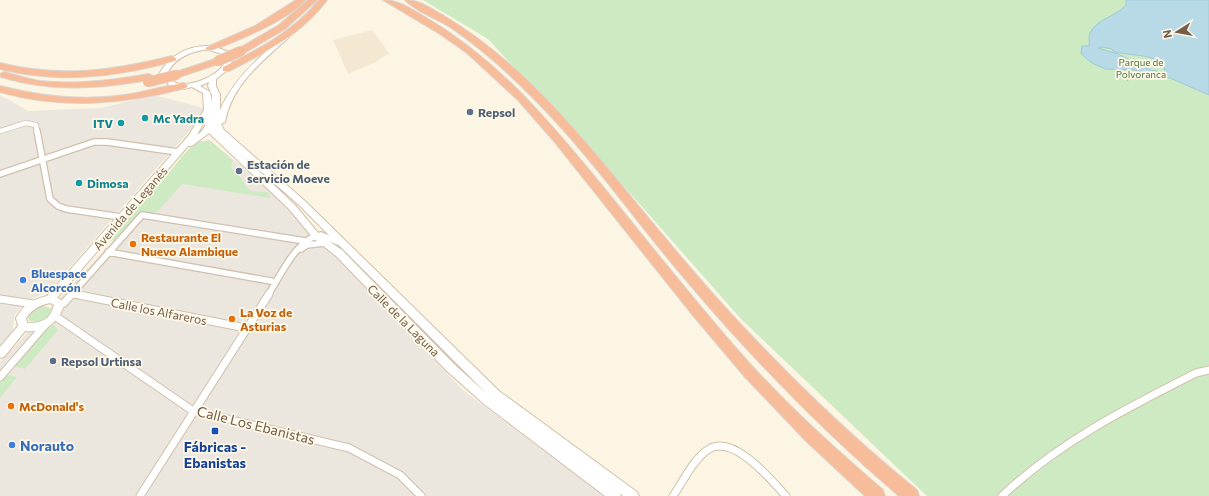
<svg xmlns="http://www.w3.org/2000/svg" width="1209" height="496" viewBox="0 0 1209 496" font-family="Commissioner,sans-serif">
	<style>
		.residential { fill: #f4e8d2 }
		.industrial { fill: #ebe6de }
		.green { fill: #ceeac2 }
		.water { fill: #b8dae6; stroke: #9ec9d7; fill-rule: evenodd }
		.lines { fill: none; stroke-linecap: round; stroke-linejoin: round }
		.stream { stroke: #9ec9d7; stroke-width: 1 }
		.street-far2-casing { stroke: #d0c0ad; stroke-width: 6 }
		.street-far1-casing { stroke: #d0c0ad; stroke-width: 8 }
		.street-casing { stroke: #d0c0ad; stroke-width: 9 }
		.secondary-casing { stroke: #d3c0aa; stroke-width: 2 }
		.highway-casing { stroke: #dbd5d0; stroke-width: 2 }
		.street-far2 { stroke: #fff; stroke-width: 4.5 }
		.street-far1 { stroke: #fff; stroke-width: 5.5 }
		.street { stroke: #fff; stroke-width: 7 }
		.secondary { fill: #fff; fill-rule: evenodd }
		.highway { fill: #f7bc9a; fill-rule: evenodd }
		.highway-bridge-casing { stroke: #dbd5d0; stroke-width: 11; stroke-linecap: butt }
		.highway-bridge { stroke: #f7bc9a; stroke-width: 10 }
		.service-dot { fill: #5c6f8a; stroke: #fff9e9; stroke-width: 1.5 }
		.culture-dot { fill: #0f9aa8; stroke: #fff9e9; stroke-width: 1.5 }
		.food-dot { fill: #e8710a; stroke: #fff9e9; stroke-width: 1.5 }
		.shop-dot { fill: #3f7fe0; stroke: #fff9e9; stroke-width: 1.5 }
		.transit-dot { fill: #1a4fb4; stroke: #fff9e9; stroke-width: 1.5 }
		.labels { text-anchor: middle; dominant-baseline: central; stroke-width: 3.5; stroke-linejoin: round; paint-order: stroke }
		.far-park-label { font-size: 10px; fill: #4c7a41; stroke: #fff9e9 }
		.service-label { font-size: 12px; font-weight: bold; fill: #4e5e75; stroke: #fff9e9; text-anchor: start }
		.culture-label { font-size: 12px; font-weight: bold; fill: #0d838f; stroke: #fff9e9; text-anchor: start }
		.street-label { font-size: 12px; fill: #745d49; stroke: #fff9e9 }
		.food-label { font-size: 12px; font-weight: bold; fill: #c56008; stroke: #fff9e9; text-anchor: start }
		.shop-label { font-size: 12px; font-weight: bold; fill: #366cbe; stroke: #fff9e9; text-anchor: start }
		.near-street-label { font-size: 14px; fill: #745d49; stroke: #fff9e9 }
		.near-shop-label { font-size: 14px; font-weight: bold; fill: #366cbe; stroke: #fff9e9; text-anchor: start }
		.near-transit-label { font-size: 14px; font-weight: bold; fill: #164399; stroke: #fff9e9 }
	</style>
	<rect width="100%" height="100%" fill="#fcf5e3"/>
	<path class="residential" d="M372,30L389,53L376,62L348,74L333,40Z"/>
	<path class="industrial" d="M0,95L28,111L101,108L154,95L204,108L196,126L189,131L48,292L30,299L15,314L12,333L0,346Z
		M208,139L279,196L464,391L604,496H0V362Z"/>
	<path class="green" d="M423,0H1209V496H927L741,319L637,201L488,39Z
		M201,141H211L233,161L231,167L241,178L250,191L267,192L271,198L182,184L158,211L134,219L114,240L108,242L159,181C178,168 181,150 201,141Z
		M43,306L51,308L49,316L38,322L29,321L28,317L32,311Z
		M54,325L58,330L25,369L13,366L44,330Z
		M5,375L17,377L0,398V381Z"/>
	<path class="water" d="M1126,0H1209V95L1170,78L1134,70L1105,69L1092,63L1081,54L1082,46H1089C1090,42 1088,37 1090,33C1096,19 1117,16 1126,5ZM1102,47L1112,49L1113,51C1128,57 1162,52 1165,71L1162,72L1151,70L1118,54L1098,48Z"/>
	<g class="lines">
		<path class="stream" d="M1116,70L1128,81"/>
		<g class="street-far2-casing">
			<path id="street-far2" d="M0,131L26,123L36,125L37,132"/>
		</g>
		<g class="street-far1-casing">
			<path id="street-far1" d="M37,131L50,199L58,206L66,209L121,217
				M0,174L94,142H107L178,152
				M301,249L307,245L324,243
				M108,252L276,282
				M72,294L79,295
				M71,295L142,215L305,241
				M268,295C280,277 297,237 321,235L338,242"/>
		</g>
		<g class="street-casing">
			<path id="street" d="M74,294L246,328
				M0,299L33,304
				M59,305L64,303L72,294
				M55,316L193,411L349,448L400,475L421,496
				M0,377L46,324
				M140,496L269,294
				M673,496C683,482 693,459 709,449C734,434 771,480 786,496
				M1002,496C1059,442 1127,408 1196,373L1209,370"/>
		</g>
		<g class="secondary-casing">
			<path id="secondary" d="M286,35L288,36V38C262,61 231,86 225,122L221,124L224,130L305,201L499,391L637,492L639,496H623L620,493L621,496H605L484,404L447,371L336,256L313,238L289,209L209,133L192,146H188L57,298L60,299L64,305C59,323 44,333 25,331L4,357L0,358V347L18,326L16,318C23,305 33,299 47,296L189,135L204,110L203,93L192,87L184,89L169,85L161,76L159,74C169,56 188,45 209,46C215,46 222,50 227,51L232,61L226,71L216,79V86L220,95V110C231,85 249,66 269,49C274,44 280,37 286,35ZM203,50H209L222,54L225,61C224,63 222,67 220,69C211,78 184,90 173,81C171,79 168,76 167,74C174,59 187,53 203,50ZM209,82L208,86L212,95V121V102L210,92L200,86ZM204,122L205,126L202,131L197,135ZM241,154L299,205L487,394L455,365L342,250L319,234L295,205ZM50,303L54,305C51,319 40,324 27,323L26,318C32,310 39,305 50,303Z"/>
		</g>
		<g class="highway-casing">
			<path id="highway" d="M296,0H305C287,21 239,40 213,50H207L205,48L255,26Z
				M308,0H317L285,29L244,53H238V49L279,25Z
				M319,0H327C302,34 266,52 229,71H223V67C259,49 293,32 319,0Z
				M383,0C398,0 411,9 425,17C498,60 546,118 599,182C644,237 688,293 735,347C780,399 831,445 883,490L885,496H865L806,441L745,377L691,313L553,140L518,100L467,53L440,34Z
				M405,0C420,0 431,9 444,16C525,64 586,142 645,214C678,254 711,293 747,331C800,387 856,441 917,490L919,496H899C822,430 751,357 686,280C642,229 603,173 558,124C525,88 490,54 450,27C436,18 417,12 405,0Z
				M172,56L177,59L175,61C116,77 60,84 0,69V63C61,78 112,71 172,56Z
				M218,58L223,61L221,63L176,78L171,75L173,73Z
				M4,72C16,75 28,79 40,81C77,85 113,80 149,74L154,77L149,80C98,89 51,92 1,77L0,74Z
				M183,83L186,84L188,86L186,88C124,104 63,110 0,92V86C42,97 83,101 125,95C145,92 164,86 183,83Z"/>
		</g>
		<use href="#street-far2" class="street-far2"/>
		<use href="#street-far1" class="street-far1"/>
		<use href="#street" class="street"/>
		<use href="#secondary" class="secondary"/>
		<use href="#highway" class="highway"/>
		<g class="highway-bridge-casing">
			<path id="highway-bridge" d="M218,61L241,51
				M148,82L176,75"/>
		</g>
		<use href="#highway-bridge" class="highway-bridge"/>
	</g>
	<g class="service-dot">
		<circle cx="470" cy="112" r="4"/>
		<circle cx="239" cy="171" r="4"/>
		<circle cx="53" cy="361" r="4"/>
	</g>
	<g class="culture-dot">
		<circle cx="145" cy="118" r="4"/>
		<circle cx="121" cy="123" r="4"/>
		<circle cx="79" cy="183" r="4"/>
	</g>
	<g class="food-dot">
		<circle cx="133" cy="244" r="4"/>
		<circle cx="232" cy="319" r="4"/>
		<circle cx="11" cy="406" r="4"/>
	</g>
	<g class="shop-dot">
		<circle cx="23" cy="280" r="4"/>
		<circle cx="12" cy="445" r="4"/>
	</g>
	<rect class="transit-dot" x="211" y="427" width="8" height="8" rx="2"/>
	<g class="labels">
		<g class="far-park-label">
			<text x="1141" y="62">Parque de<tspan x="1141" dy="12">Polvoranca</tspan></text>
		</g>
		<g class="service-label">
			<text x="478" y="112">Repsol</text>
			<text x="247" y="164">Estación de<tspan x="247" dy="14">servicio Moeve</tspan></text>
			<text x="61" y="361">Repsol Urtinsa</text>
		</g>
		<g class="culture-label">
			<text x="153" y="118">Mc Yadra</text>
			<text x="113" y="123" text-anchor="end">ITV</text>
			<text x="87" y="183">Dimosa</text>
		</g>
		<g class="street-label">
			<text transform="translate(130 208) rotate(-49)">Avenida de Leganés</text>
			<text transform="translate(159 311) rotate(11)">Calle los Alfareros</text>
			<text transform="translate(404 320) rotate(45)">Calle de la Laguna</text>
		</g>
		<g class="food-label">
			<text x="141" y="237">Restaurante El<tspan x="141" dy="14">Nuevo Alambique</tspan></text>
			<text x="240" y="312">La Voz de<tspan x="240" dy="14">Asturias</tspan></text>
			<text x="19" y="406">McDonald's</text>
		</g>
		<g class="shop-label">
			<text x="31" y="273">Bluespace<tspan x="31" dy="14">Alcorcón</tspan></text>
		</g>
		<g class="near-street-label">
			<text transform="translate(256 425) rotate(14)">Calle Los Ebanistas</text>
		</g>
		<g class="near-shop-label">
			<text x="20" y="445">Norauto</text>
		</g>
		<g class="near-transit-label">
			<text x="215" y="446">Fábricas -<tspan x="215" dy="16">Ebanistas</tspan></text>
		</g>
	</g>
	<g transform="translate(1177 32) rotate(259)" stroke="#fff9e9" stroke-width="3" paint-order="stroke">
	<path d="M0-3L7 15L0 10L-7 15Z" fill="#745d49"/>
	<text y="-6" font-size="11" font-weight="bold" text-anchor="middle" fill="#745d49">N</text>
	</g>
</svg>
